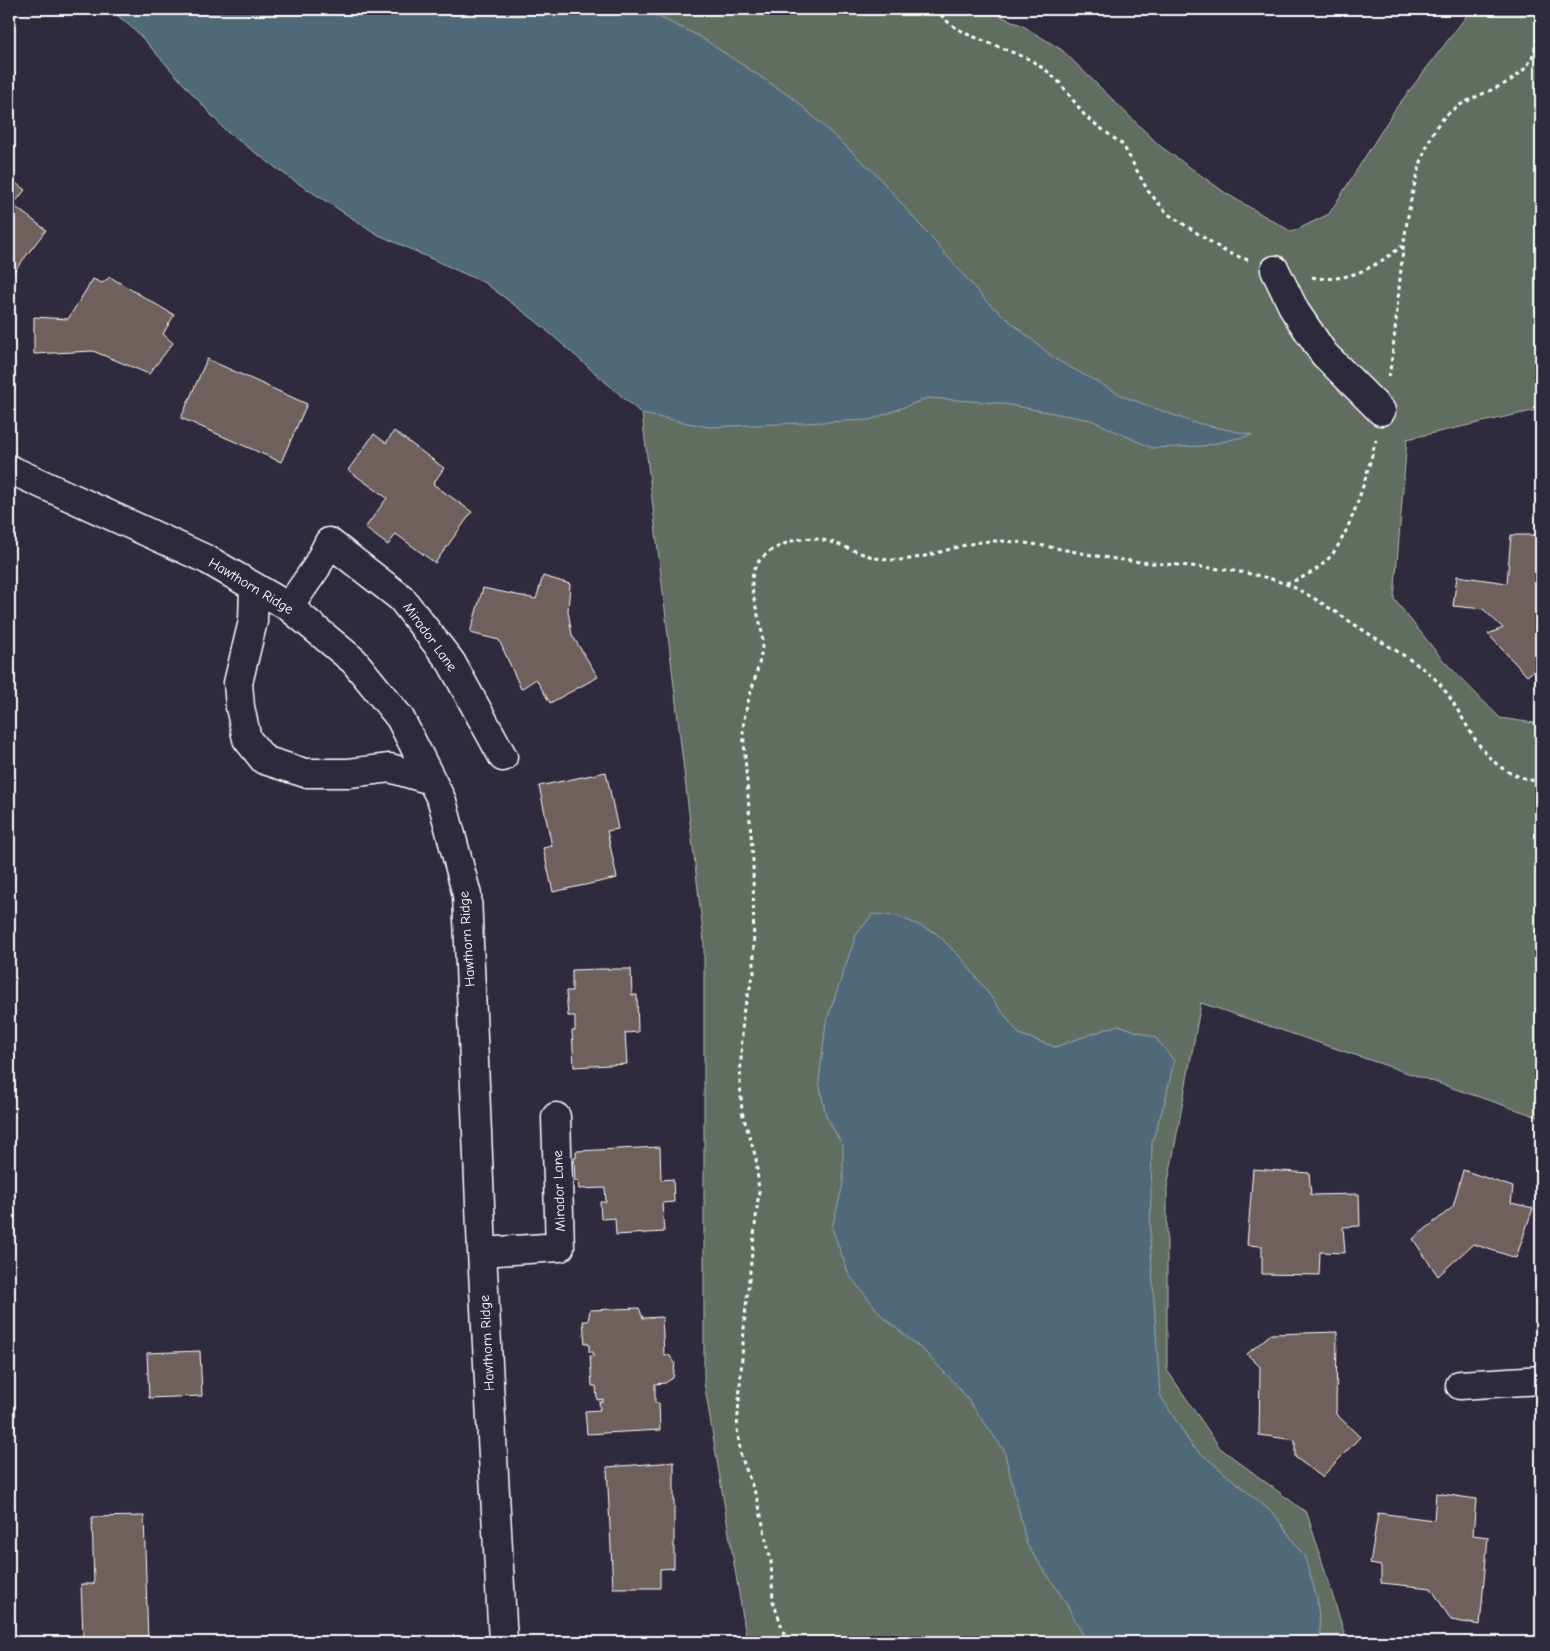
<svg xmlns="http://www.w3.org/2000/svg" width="1550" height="1651" viewBox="0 0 1550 1651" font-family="'Comic Neue',sans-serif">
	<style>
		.green { fill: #626d62; stroke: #b0b6b0 }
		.water { fill: #506978; stroke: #96a5ae }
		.building { fill: #6f615d; stroke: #fff }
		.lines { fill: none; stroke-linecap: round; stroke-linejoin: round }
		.minor-casing { stroke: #fff; stroke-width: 31 }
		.path { stroke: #fff; stroke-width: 3; stroke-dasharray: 4 4; stroke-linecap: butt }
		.minor { stroke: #2f2a3d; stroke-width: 28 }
		.labels { text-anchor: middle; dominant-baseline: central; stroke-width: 4; stroke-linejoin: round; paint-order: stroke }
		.street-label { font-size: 14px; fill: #fff; stroke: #2f2a3d }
	</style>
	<rect width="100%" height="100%" fill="#2f2a3d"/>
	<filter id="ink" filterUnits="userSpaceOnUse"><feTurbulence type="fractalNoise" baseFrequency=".02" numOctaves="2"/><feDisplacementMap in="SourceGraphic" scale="10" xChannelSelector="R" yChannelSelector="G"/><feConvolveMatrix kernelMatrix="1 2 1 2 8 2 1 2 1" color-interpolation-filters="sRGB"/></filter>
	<g filter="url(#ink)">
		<path class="green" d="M110,9H986L1023,26L1062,50L1160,146L1227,194L1292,232L1329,214L1396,108L1472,9H1541V409L1407,439L1394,599L1442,659L1500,718L1541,724V1118L1201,1003L1167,1188V1370L1220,1448L1307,1513L1347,1642H747L704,1382V941L642,414L536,321L485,283L377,234L290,178L226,131L137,32Z"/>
		<path class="water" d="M110,9H642L699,36L794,99L875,173L987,302L1055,359L1125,397L1192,422L1252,435L1203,446L1152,448L1091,420L999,403L928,398L870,420L709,427L642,414L536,321L485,283L377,234L290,178L226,131L137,32Z
			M873,914L898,916L936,933L963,960L1019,1034L1055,1047L1118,1025L1156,1038L1174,1061L1165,1101L1152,1142L1150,1239L1160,1395L1192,1446L1275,1515L1305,1558L1317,1598L1321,1642H1087L1065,1601L1027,1545L1004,1450L961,1390L924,1351L883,1317L849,1275L832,1228L843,1184V1146L826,1116L819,1082L826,1023L856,935Z"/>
		<path class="building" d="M9,178L25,190L13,205L46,230L9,278Z
			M110,277L174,315L163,334L173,343L149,374L93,351L34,354V317L68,319L93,279L102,283Z
			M207,359L307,404L281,462L181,418Z
			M394,431L444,468L433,484L472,512L435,563L396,534L388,545L365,528L387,498L348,470L374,434L386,443Z
			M1511,535H1541V665L1527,676L1488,634L1503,628L1483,609L1453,606L1457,576L1507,583Z
			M543,576L570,584L568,611L572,635L598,677L550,703L536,679L521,689L499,640L470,633L483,588L536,599Z
			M606,772L618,829L607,831L617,878L553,892L543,848L552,846L539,786Z
			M601,969H631L632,995H637L638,1032L625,1033L627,1064L574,1067L572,1031H575V1016H568L566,991H572V970Z
			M660,1147L661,1180L673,1179L674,1202L662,1203L664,1232L616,1235L615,1218L601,1219L600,1202H606L605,1188L579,1189L578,1181H575L574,1158H576V1151Z
			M1253,1169L1309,1173L1311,1195L1359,1194L1360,1226L1343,1227L1345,1253L1320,1252L1319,1275L1262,1274V1246L1247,1245Z
			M1463,1170L1513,1187L1511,1203L1533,1208L1516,1258L1473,1244L1438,1276L1413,1239L1453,1207Z
			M639,1308L643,1318L662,1317L664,1354L670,1356L675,1363L673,1378L665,1383L655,1384V1403H659L660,1430L587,1434L585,1411L600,1410L599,1402H603V1399L597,1400L596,1386H592L590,1356H594L593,1352H589V1344H585L583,1321H588L590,1310Z
			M1337,1332L1336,1414L1360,1437L1322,1477L1295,1457V1440L1259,1435L1260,1367L1247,1354L1271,1334Z
			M200,1351L202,1396L149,1398L147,1353Z
			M674,1462V1568L660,1569V1588H613L607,1467Z
			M1436,1493L1476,1499L1473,1535L1488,1537L1480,1625L1451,1620L1431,1588L1381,1583V1566L1370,1564L1378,1513L1434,1520Z
			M144,1516L148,1642H58V1637L83,1636L81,1584H94L92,1517Z"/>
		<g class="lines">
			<g class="minor-casing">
				<path id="minor" d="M1275,270L1295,311L1324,354L1381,411
					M9,469L208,560L289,607L354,661L400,718L442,801L467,895L482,1252L503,1642
					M254,587L253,621L238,683L240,707L247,739L264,760L305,773H349L390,768L431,780
					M289,607L316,568L329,542L401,598L451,662L503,757
					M482,1252L560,1247L556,1117
					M1460,1385L1541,1380"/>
			</g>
			<path class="path" d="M935,9L950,24L967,34L1029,59L1047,71L1060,83L1086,117L1123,145L1148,191L1168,214L1226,252L1248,260
				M1312,277C1346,284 1377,266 1402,246
				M1389,377C1402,300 1398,201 1434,131C1459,85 1528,97 1536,43C1538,32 1537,20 1537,9
				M1286,583C1305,579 1326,565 1336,549C1355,519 1367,474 1376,440
				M787,1642L773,1601L771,1561L767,1544L758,1501L741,1456L737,1429L745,1315L759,1191L756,1158L742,1112L740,1082L743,1013L754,973L753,861L743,730C745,696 765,664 762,633C759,610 741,577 762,558C770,550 779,546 789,542C829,528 857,561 895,560C930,560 963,540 998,541C1040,542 1082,555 1123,560C1177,567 1251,565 1299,590C1322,602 1344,618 1366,632C1388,646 1412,659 1432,676C1460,702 1470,746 1502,768C1513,776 1528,779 1541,783"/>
			<use href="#minor" class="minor"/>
		</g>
	</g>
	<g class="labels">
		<g class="street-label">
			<text transform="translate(251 586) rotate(31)">Hawthorn Ridge</text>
			<text transform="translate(430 637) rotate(54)">Mirador Lane</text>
			<text transform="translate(467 939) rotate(-94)">Hawthorn Ridge</text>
			<text transform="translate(559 1191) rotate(-92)">Mirador Lane</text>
			<text transform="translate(487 1343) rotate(-93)">Hawthorn Ridge</text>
		</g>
	</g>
	<rect width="1550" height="1651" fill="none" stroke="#2f2a3d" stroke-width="30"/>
	<rect x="15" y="15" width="1520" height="1621" fill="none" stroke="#fff" stroke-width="2" filter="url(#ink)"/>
</svg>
